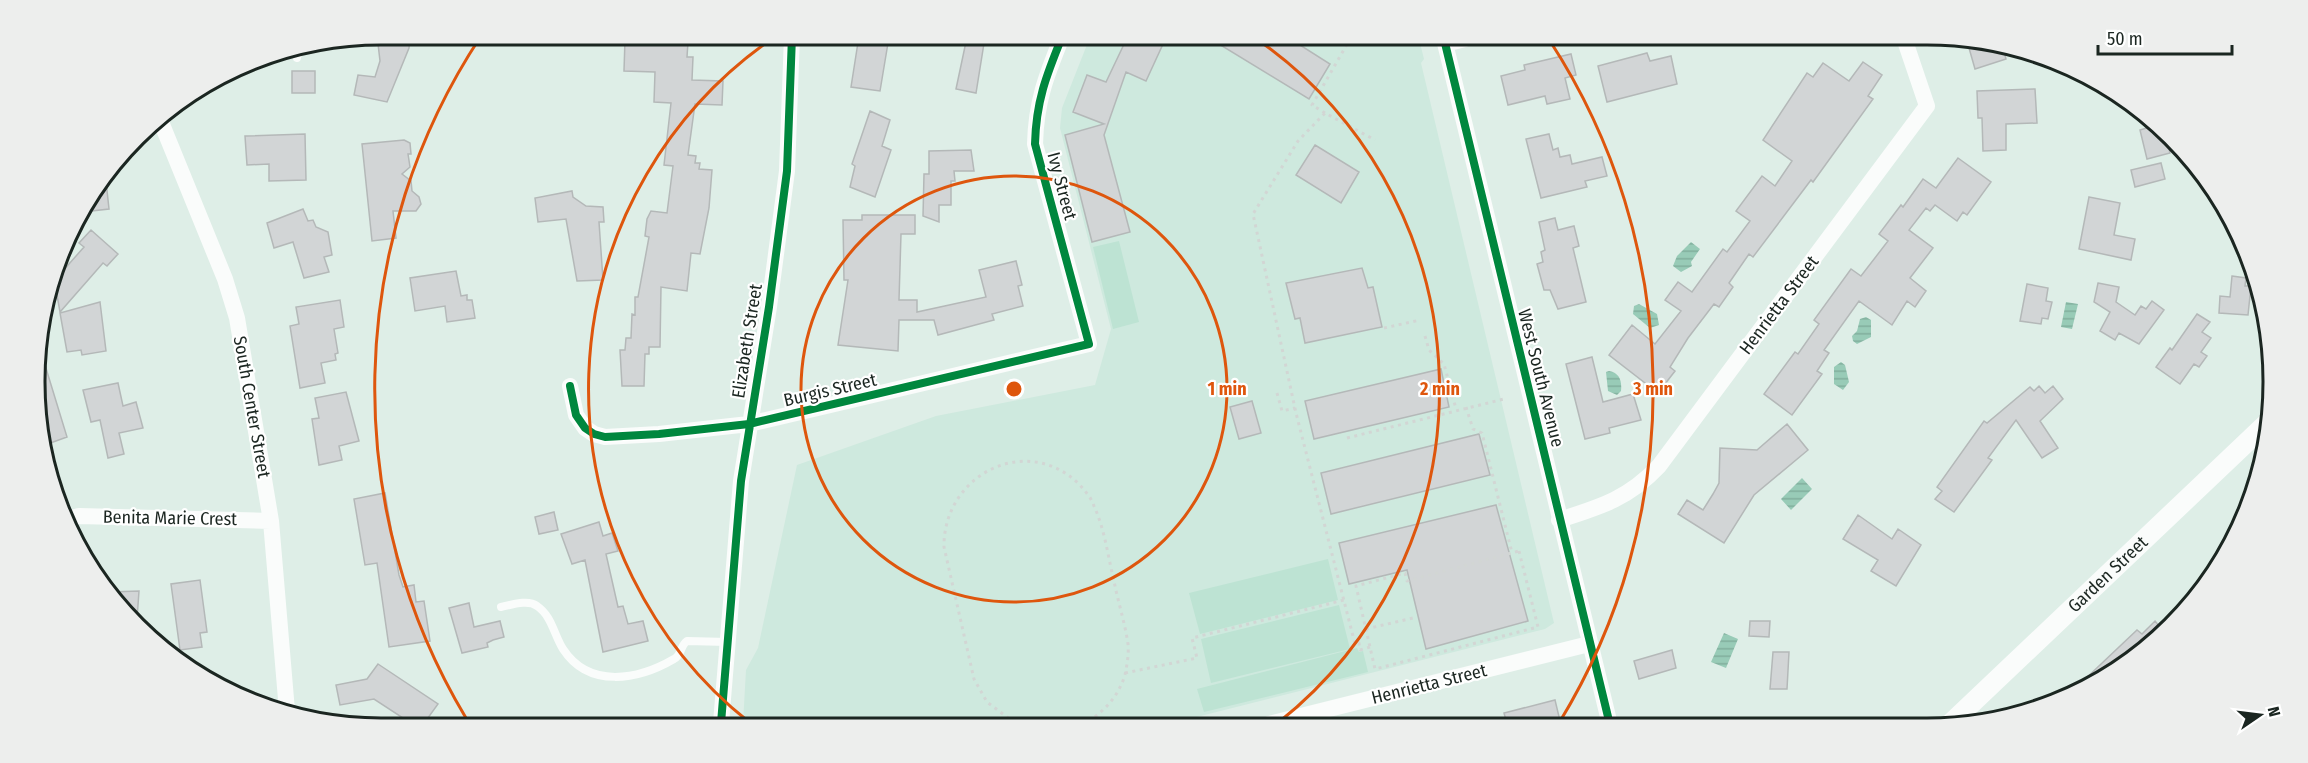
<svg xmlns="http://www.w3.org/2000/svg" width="2308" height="763" viewBox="0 0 2308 763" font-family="'Fira Sans Condensed',sans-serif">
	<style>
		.built { fill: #cee9de }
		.park { fill: #bde3d3 }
		.water { fill: url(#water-rules) }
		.building { fill: #d2d5d6; stroke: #b4b8b8; stroke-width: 1.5 }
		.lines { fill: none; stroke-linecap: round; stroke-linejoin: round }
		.path { stroke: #d2d6d4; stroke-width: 3; stroke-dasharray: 3 4.5; stroke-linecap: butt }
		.service { stroke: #fafcfb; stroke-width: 8 }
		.minor { stroke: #fafcfb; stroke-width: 16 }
		.tertiary { stroke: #fafcfb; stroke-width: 20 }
		.cycleway-casing { stroke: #fff; stroke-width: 11 }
		.cycleway { stroke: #00873e; stroke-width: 8 }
		.ring { fill: none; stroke: #de560d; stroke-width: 3 }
		.labels { text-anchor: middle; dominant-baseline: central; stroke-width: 4.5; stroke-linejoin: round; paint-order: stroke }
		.street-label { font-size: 18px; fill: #1b2621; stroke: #fff }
		.rim { fill: none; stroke: #1b2621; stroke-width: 3 }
		.centre { fill: #de560d; stroke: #fff; stroke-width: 3 }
		.ring-label { font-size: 18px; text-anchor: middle; font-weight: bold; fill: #de560d; stroke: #fff; stroke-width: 4.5; stroke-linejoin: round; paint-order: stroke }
	</style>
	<defs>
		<pattern id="water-rules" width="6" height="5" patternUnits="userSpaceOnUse" patternTransform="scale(1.5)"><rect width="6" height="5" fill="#98cbb7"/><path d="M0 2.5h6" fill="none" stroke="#82ae9d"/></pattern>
	</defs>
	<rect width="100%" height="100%" fill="#deeee7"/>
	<path class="built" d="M1090,37L1419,39L1424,59L1421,63L1554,623L1545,629L1169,724L743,723L746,670L758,648L797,465L936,416L1095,385L1111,329L1060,128L1062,108Z"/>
	<path class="park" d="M1119,241L1139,322L1113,329L1093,247Z
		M1328,559L1338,600L1200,634L1189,593Z
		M1339,605L1350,649L1211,683L1201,639Z
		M1357,648L1359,652L1363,651L1368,672L1204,712L1197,689Z"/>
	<path class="water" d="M1691,242L1700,249L1691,262L1692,266L1681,272L1673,266L1677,256Z
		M2066,302L2078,304L2072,329L2061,327Z
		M1639,304L1657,314L1659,325L1650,328L1633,314L1634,306Z
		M1866,317L1871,320V337L1857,344L1853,341L1852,336L1857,331L1860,319Z
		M1841,362L1845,365L1849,382L1843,390L1834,384V367Z
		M1609,371C1620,373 1622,381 1621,391L1617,395L1608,391L1606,372Z
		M1802,478L1812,489L1791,510L1781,499Z
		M1724,633L1738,639L1726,668L1711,662Z"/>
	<path class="building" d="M381,34L410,35L409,48L387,102L354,95L358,75L375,77L380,61L377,35Z
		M859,36L889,37L880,91L851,87Z
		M967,37H985L976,93L956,89Z
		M1127,38H1151L1163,44L1146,81L1126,72L1104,135L1130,232L1092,242L1065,135L1104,124L1073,112L1087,75L1106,82Z
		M1209,38H1289L1330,64L1309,99Z
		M625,40L688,42L687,57H693L692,80L723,81L722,105L695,104L688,155L696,156L695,163H700L699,169L712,170L709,208L700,254L691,253L687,291L661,287L660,347H649V354H645L644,386H622L620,350H625L626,338H631L632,314L635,315V297H638L649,237L645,236L647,219L651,211L667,213L673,166L664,165L671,103L654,102L655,72L624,71Z
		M1967,41H1995L2002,44L2006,59L1975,69Z
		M1647,53L1650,61L1671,56L1677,84L1607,102L1598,66Z
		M1571,54L1576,75L1565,78L1570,99L1547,104L1545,96L1508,105L1501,76L1525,70L1524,65Z
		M1863,62L1882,75L1868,96L1873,99L1813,182L1811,180L1753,257L1749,254L1729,283L1733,287L1719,307L1714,304L1688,338L1670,367L1675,371L1658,393L1609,355L1632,325L1655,344L1681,311L1665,300L1678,282L1692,292L1723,249L1727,252L1750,221L1736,211L1762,176L1775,186L1792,161L1763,140L1807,73L1813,77L1823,63L1849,81Z
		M292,71H315V93H292Z
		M2035,89L2037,123L2006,124V150L1983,151L1982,118H1978L1977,91Z
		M870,111L890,120L882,146L891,150L875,197L850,187L855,166L852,164Z
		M2153,126L2167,140L2170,153L2147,159L2140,130Z
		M305,134L306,180L269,181V164L247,165L245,136Z
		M1549,134L1553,150L1558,148L1560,157L1570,155L1572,164L1602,157L1607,176L1585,181L1587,187L1541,198L1526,139Z
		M404,140L410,143L411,154H408L410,167L402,174L411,181L412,191L419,197L421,204L416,211H393L396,238L372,241L362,144Z
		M1315,145L1359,172L1341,203L1296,175Z
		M971,150L974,171H954L955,181H951V205H939V222L923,216L924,174H929V151Z
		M1958,158L1991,182L1967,215L1963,212L1957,221L1935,205L1930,211L1926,208L1909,230L1933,248L1910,278L1926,291L1915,307L1907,301L1892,325L1859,301L1824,350L1829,353L1817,371L1822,374L1792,415L1764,394L1795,352L1798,354L1819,324L1814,320L1851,269L1861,276L1888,241L1879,234L1901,205L1903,207L1923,179L1936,188Z
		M2161,163L2165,179L2135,187L2131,170Z
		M106,181L109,209L82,212L86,207Z
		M572,191L573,197L586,206L603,207L604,222H599L603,280L577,281L566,219L538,222L535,198Z
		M2089,197L2120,203L2114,235L2135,239L2131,260L2079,249Z
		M303,209L308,221L313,220L316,227L328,232L332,255L324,257L329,272L304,278L293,242L274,248L267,223Z
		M862,215H915V234H901L899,300H917V312L986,297L979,270L1016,261L1022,285L1018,286L1023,306L992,314L994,320L938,335L934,320H899L898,351L838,345L848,280H844L843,220H862Z
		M1555,218L1558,230L1574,226L1579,246L1573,248L1586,302L1558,309L1550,290H1544L1537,264L1543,262L1541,252L1545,250L1539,222Z
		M91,230L118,254L107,266L103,263L60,312L57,295H50L57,273H61L84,247L79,243Z
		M1362,268L1368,288L1373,287L1382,327L1305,343L1300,318L1295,319L1286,283Z
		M456,271L461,296L467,295V300H472L475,318L447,322L445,306L415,311L410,278Z
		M2232,276L2246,278L2245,286H2251L2248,315L2219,313L2220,296L2230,297Z
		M2098,283L2119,287L2116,302L2135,315L2141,306L2146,309L2152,301L2164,310L2139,344L2119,333L2115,340L2100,331L2110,312L2094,302Z
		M2027,284L2048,288L2046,301L2052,302L2048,319L2042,318L2041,324L2020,321Z
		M340,300L344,327L334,329L338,353L335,354L336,360L321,363L325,383L300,388L290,326L299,324L296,307Z
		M100,302L106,351L82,355L81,350L67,352L60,313Z
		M2197,314L2210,322L2202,332L2211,338L2201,352L2207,356L2199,367L2194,364L2180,384L2156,367L2170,348L2172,350Z
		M1592,357L1603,402L1633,394L1641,420L1609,428L1610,433L1585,439L1566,364Z
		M45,365L67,437L45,445L39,366Z
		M1441,369L1449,407L1314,439L1305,401Z
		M118,383L123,406L136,402L143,428L119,433L124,454L108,458L100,420L91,422L83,390Z
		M2039,386L2045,393L2053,386L2063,399L2040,421L2058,448L2042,458L2016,420L1988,458L1992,460L1954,512L1935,499L1942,491L1937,487L1984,421L1987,423L2030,387L2034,391Z
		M346,392L359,441L339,446L342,460L319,465L312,419L319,418L315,398Z
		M1252,401L1261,433L1239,439L1230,407Z
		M1787,424L1808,450L1754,495L1724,543L1678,514L1687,500L1703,510L1713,494L1719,483L1720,448L1757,450Z
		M1479,434L1490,475L1331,514L1321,473Z
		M385,493L399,575L403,587L414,585L416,602L424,601L430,641L389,647L377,563L365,565L354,499Z
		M1496,505L1528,621L1426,649L1407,570L1349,584L1339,543Z
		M554,512L558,530L539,534L535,517Z
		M1858,515L1892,539L1898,529L1921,545L1896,586L1871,571L1878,560L1843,539Z
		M599,522L603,536L612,533L618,551L606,554L618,607L623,606L628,624L643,621L648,641L603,652L585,560L572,564L561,534Z
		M200,580L207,632L200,633L202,647L180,650L171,584Z
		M139,591L137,619L110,592Z
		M469,603L474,627L500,621L504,637L493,640L487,643L488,647L462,653L449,608Z
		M1750,621H1770L1769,637L1749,636Z
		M2155,621L2164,632L2156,642L2087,688L2082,682L2137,630L2142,634Z
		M1672,650L1676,668L1639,679L1634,661Z
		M1773,652H1789L1787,689H1770Z
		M378,664L438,704L425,722H409L374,699L340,705L336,685L367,679Z
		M1555,700L1561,725L1507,724L1504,713Z"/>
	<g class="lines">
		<path class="path" d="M1325,113L1312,105L1350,39
			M1384,328L1420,320
			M1425,336L1429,350L1444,364L1456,409
			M1277,393L1282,411L1295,408
			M1466,407L1473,429L1482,433L1512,553
			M1347,438L1504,399
			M1519,551L1538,627L1375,669L1356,586L1405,573L1407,581Z
			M1366,629L1413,618
			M1370,647L1360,650L1359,643L1355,644L1296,413L1253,214L1298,141L1325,113L1375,140
			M1125,673L1197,658L1192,638L1344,600
			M1015,723L987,702L974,679L944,547C943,476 1025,432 1079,484C1085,491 1091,497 1094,506C1105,530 1108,557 1114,581C1118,602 1125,623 1128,644C1129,654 1127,665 1125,675C1118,697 1104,712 1085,723"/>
		<path class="service" d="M297,58L298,51
			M501,607C511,605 528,599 537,606C552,616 554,635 563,649C589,689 638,680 674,659C682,655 680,646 687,641L728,642"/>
		<path class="minor" d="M1444,39L1610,725
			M1445,44L1465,39
			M159,117L225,279L237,318L271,521L287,711
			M570,386L576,415L585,428L594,434L605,437L659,434L749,424L1089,344L1035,144C1036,102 1046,76 1062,37
			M68,519L79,516L271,521
			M1559,520C1600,507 1628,499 1659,466L1927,106L1905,41
			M721,723L741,481L769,307L787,171L792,36
			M1269,724L1589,644"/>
		<path class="tertiary" id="s1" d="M1949,725L2267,423"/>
		<g class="cycleway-casing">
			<path id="cycleway" d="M1444,39L1610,725
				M570,386L576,415L585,428L594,434L605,437L659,434L749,424L1089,344L1035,144C1036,102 1046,76 1062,37
				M721,723L741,481L769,307L787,171L792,36"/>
		</g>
		<use href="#cycleway" class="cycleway"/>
	</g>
	<g class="ring">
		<circle cx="1014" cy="389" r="213"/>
		<path d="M749 722A426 426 0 0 1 773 38M1258 40A426 426 0 0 1 1279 722"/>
		<path d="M466 718A639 639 0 0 1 481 36M1550 41A639 639 0 0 1 1559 723"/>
	</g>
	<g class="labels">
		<g class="street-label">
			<text transform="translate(1062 186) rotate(75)">Ivy Street</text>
			<text transform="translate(1779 305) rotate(-53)">Henrietta Street</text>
			<text transform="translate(747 341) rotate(-81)">Elizabeth Street</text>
			<text transform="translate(1541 378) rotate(76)">West South Avenue</text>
			<text transform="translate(830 390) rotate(-13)">Burgis Street</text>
			<text transform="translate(252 407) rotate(80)">South Center Street</text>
			<text transform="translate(170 518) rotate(1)">Benita Marie Crest</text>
			<text stroke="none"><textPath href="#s1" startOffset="219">Garden Street</textPath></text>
			<text transform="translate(1429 684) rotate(-14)">Henrietta Street</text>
		</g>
	</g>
	<path d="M0 0H2308V763H0ZM381 45H1927A336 336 0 0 1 2263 381V382A336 336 0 0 1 1927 718H381A336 336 0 0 1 45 382V381A336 336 0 0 1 381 45Z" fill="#edeeed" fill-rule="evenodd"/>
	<path class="rim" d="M381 45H1927A336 336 0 0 1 2263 381V382A336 336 0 0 1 1927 718H381A336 336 0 0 1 45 382V381A336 336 0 0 1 381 45Z"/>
	<circle cx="1014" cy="389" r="9" class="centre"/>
	<g class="ring-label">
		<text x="1227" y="395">1 min</text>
		<text x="1440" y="395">2 min</text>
		<text x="1653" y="395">3 min</text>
	</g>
	<g transform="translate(2260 715) rotate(76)" stroke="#ffffff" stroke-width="4.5" paint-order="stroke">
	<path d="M0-4.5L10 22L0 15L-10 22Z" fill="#1b2621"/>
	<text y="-9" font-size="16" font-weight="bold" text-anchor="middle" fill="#1b2621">N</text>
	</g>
	<path d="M2098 45v9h134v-9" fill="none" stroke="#1b2621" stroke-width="3"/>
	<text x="2107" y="45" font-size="18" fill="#1b2621" stroke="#ffffff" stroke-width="4.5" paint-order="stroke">50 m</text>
</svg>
